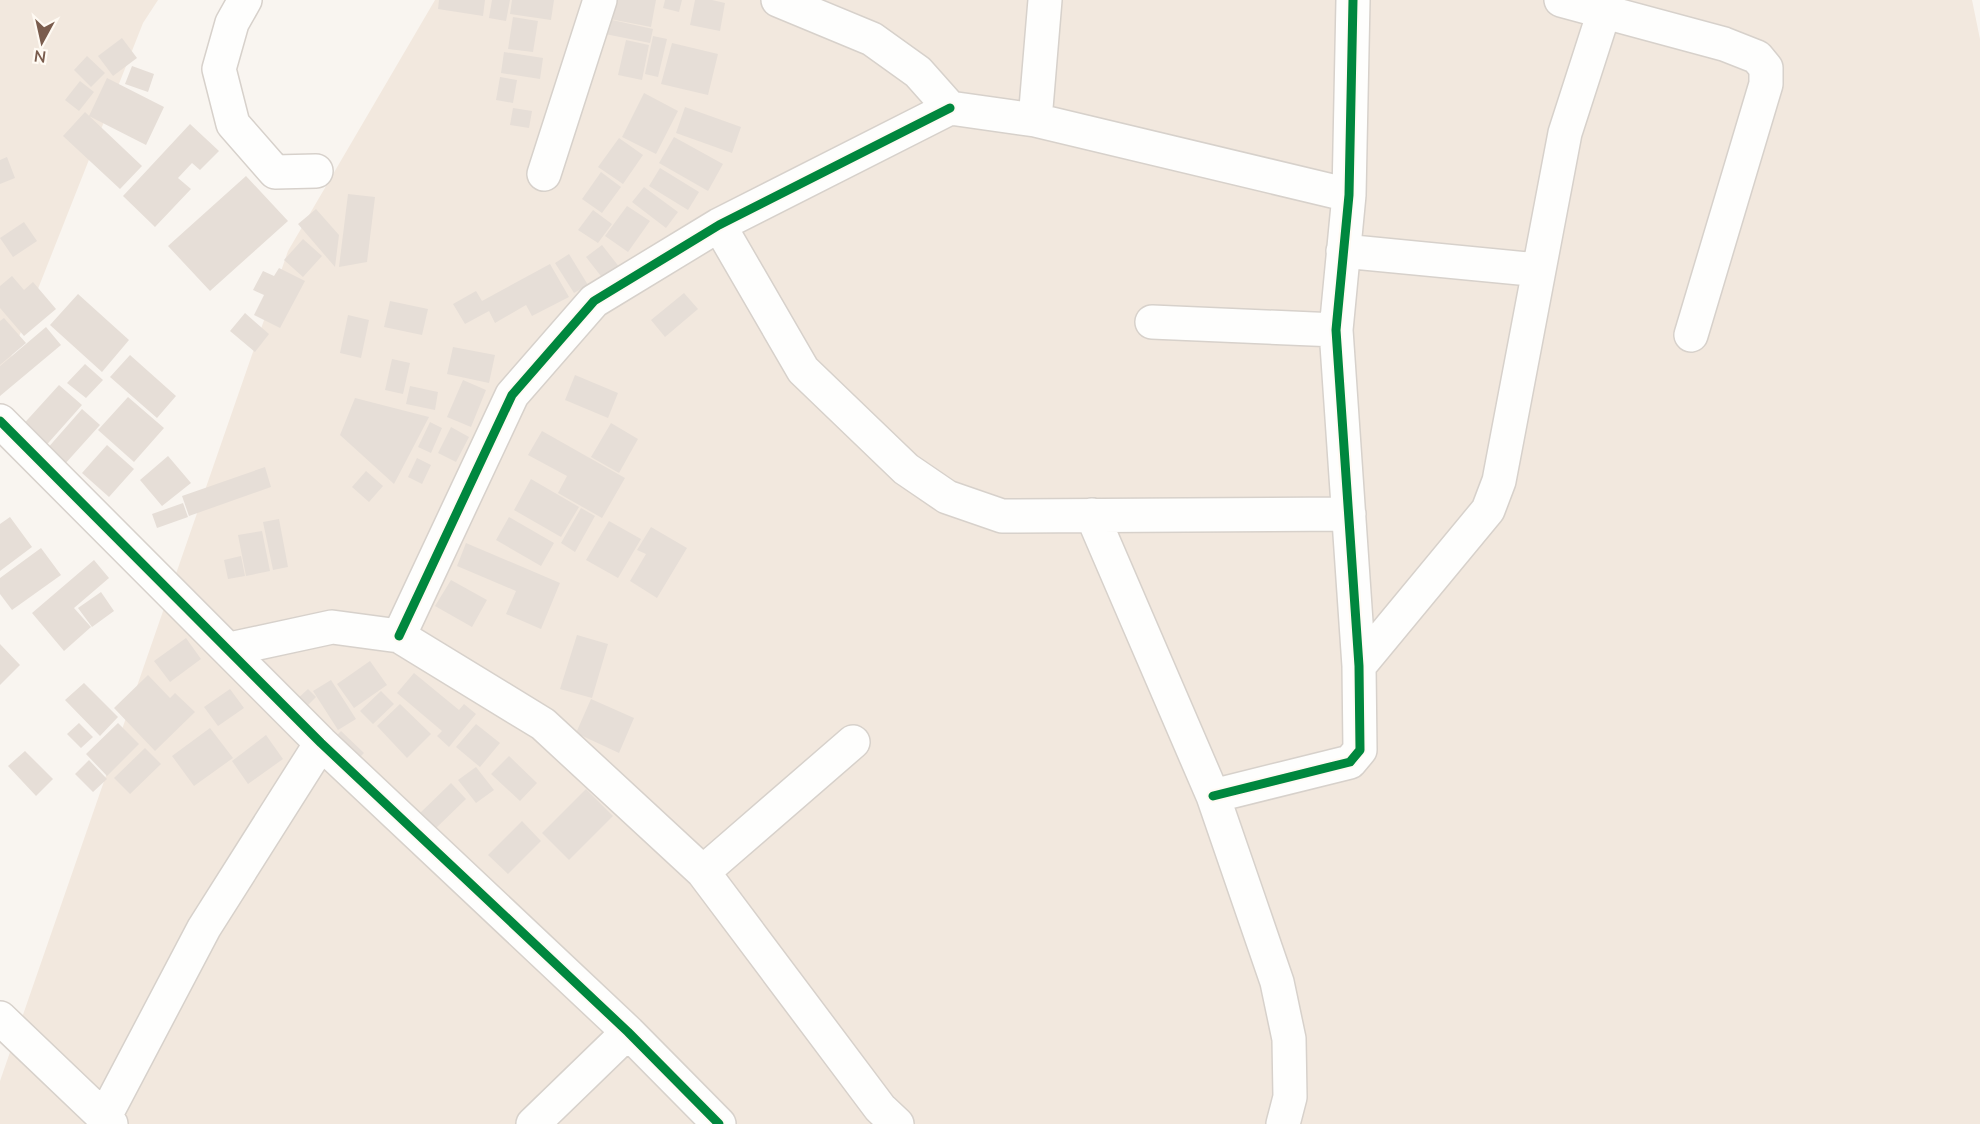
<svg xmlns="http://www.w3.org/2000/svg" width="1980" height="1124" viewBox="0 0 1980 1124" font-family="'Nunito Sans',sans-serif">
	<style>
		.residential { fill: #f2e8de }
		.building { fill: #e6ded7 }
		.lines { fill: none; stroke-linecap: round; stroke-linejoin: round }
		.minor-casing { stroke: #d7d1cb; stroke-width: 36 }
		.minor { stroke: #fefefd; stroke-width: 33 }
		.cycleway-casing { stroke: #fffaf3; stroke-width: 13 }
		.cycleway { stroke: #00873e; stroke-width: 9 }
	</style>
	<rect width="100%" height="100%" fill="#f9f5f0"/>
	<path class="residential" d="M0,0H158L143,23L0,385Z
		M435,0H1972L1980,39V1124H0V1081L288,251Z"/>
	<path class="building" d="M439,0H485L483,16L438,9Z
		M492,0H510L506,21L489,18Z
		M512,0H554L551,20L510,14Z
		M614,0H656L651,27L610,19Z
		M665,0H682L679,12L663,8Z
		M695,0H712L725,3L720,31L690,25Z
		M513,17L538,21L533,52L508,49Z
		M603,18L653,29L650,43L600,33Z
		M653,36L667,39L658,77L645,74Z
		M122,38L137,58L113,76L98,56Z
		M626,40L649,45L642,80L618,75Z
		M672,43L718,54L708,95L661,84Z
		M504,52L543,58L540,79L501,73Z
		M87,56L105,73L91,87L74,70Z
		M132,66L154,74L148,92L125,84Z
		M500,77L517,80L513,103L496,100Z
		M107,78L164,107L146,145L89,116Z
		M80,81L94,92L79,111L65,100Z
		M644,93L678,111L656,154L622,137Z
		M685,107L741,127L732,153L676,133Z
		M513,108L532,111L529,128L510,125Z
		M85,112L142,166L120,189L63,136Z
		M190,124L219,151L200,170L192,163L178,178L191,189L155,227L123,196Z
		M674,137L723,164L708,191L659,163Z
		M619,138L643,155L623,184L598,167Z
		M7,157L15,178L0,184V160Z
		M660,168L699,192L688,210L649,186Z
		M601,172L621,187L602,213L582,199Z
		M246,176L288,221L210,291L168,246Z
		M644,187L678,212L666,228L632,202Z
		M348,194L375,197L367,262L339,267Z
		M627,206L650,221L628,252L605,236Z
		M316,209L339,235L335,267L298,224Z
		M593,210L612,224L598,243L578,230Z
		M24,222L37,241L13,257L0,238Z
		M303,239L322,256L303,277L284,260Z
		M602,245L620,268L604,280L586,257Z
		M569,254L588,285L574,293L555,263Z
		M550,264L569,297L532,316L526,305L495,323L489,311L465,324L453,304L476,291L482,301Z
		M279,268L305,281L280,328L254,315L264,295L253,290L263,271L274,276Z
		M12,276L24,290L33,282L56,309L24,336L0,308V286Z
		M684,293L698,309L665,337L651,320Z
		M78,294L129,340L102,372L50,325Z
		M390,301L428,309L422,335L384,327Z
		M245,313L269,334L255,352L230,331Z
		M348,315L369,320L361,358L340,353Z
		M4,318L26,343L0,365V321Z
		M46,327L61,345L0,396V366Z
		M453,347L495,355L489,383L447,374Z
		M130,355L176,396L157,418L110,377Z
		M392,359L410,363L403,394L385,390Z
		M85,364L103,380L86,398L67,383Z
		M575,375L618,393L608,418L565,400Z
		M463,380L486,390L471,427L447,417Z
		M59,385L82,405L42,450L19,429Z
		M410,386L438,392L435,410L406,404Z
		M128,397L164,428L134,462L98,430Z
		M355,398L429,417L394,484L340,435Z
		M82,409L100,425L64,465L46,450Z
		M430,422L442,428L431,453L418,447Z
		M611,423L638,439L619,473L591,457Z
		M451,427L469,437L456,462L438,453Z
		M542,431L625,478L602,518L558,493L567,476L528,455Z
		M107,445L134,469L109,497L82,473Z
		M168,456L191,483L162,506L140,480Z
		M417,458L431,465L422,484L408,477Z
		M265,467L271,487L189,516L182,496Z
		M366,471L383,486L369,502L352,487Z
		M531,479L579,507L561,537L514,510Z
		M183,503L188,517L157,528L152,514Z
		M581,508L595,516L575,552L561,543Z
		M10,517L32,547L0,571V524Z
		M509,517L554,543L541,566L496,540Z
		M279,519L288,567L273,570L263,522Z
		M609,521L641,539L618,578L586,560Z
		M651,527L687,548L657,598L630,581L646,554L637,550Z
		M262,531L270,571L246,576L238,535Z
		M466,543L560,583L541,629L506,614L516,591L457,566Z
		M41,548L61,575L12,610L0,594V578Z
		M241,556L245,576L228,579L224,560Z
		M94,560L109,578L74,608L91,627L64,651L32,613Z
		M451,580L487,600L472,627L435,606Z
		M101,592L114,611L92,627L78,608Z
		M577,635L608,644L592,698L560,689Z
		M186,638L201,659L170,682L154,661Z
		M0,644L20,665L0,685Z
		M370,661L387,685L354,708L337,684Z
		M414,673L459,710L464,704L476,714L449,747L437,736L442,731L397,693Z
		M148,675L170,698L175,693L195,712L155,751L114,708Z
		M331,680L356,719L338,730L313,691Z
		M84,683L118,717L100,736L65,700Z
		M230,689L244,708L218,726L204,707Z
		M308,689L316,697L302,711L294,702Z
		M381,691L394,704L373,724L360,711Z
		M591,699L634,718L619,753L576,733Z
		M400,704L431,734L407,758L377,726Z
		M79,723L93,737L81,748L67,734Z
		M118,723L139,744L107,776L86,754Z
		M476,724L500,743L480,767L456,747Z
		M210,728L233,758L194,786L172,756Z
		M341,731L364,753L353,764L331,742Z
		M266,735L283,759L248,784L232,761Z
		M145,748L161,764L130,794L114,778Z
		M25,751L53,779L36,796L8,766Z
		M509,756L537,783L520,801L491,774Z
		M89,760L107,779L93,792L75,774Z
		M476,767L494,790L476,803L458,780Z
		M451,783L466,799L434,830L418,815Z
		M586,789L613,816L569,860L542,833Z
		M522,821L541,841L508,874L488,855Z"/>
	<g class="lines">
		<g class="minor-casing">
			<path id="minor" d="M245,0L232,23L219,69L233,124L275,172L316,171
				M778,0L872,39L918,72L950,108L1035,120L1045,0
				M1561,0L1724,44L1757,57L1766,68V84L1691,335
				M1035,120L1349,195
				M544,174L600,0
				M719,225L803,370L906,469L947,497L1002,516L1349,514
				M1343,251L1539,270
				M1152,322L1336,330
				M0,421L321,743L628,1032L719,1124
				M1092,515L1213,796L1277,982L1289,1039L1290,1097L1283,1124
				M399,636L512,395L594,301L719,225L950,108
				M230,649L332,627L399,636L543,724L703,872L880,1108L897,1124
				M1359,666L1488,510L1499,481L1565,133L1604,12
				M1213,796L1350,762L1360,750L1359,666L1336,330L1349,195L1353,0
				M703,872L853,742
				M0,1018L111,1124
				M104,1118L204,928L321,743
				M533,1124L628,1032"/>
		</g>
		<use href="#minor" class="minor"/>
		<g class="cycleway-casing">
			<path id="cycleway" d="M0,421L321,743L628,1032L719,1124
				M399,636L512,395L594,301L719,225L950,108
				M1213,796L1350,762L1360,750L1359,666L1336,330L1349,195L1353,0"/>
		</g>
		<use href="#cycleway" class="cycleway"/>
	</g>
	<g transform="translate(42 42) rotate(188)" stroke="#fffaf3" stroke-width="4.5" paint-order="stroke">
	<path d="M0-4.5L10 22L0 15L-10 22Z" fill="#7a5c4d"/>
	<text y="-9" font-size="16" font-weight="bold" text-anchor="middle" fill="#7a5c4d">N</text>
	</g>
</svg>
